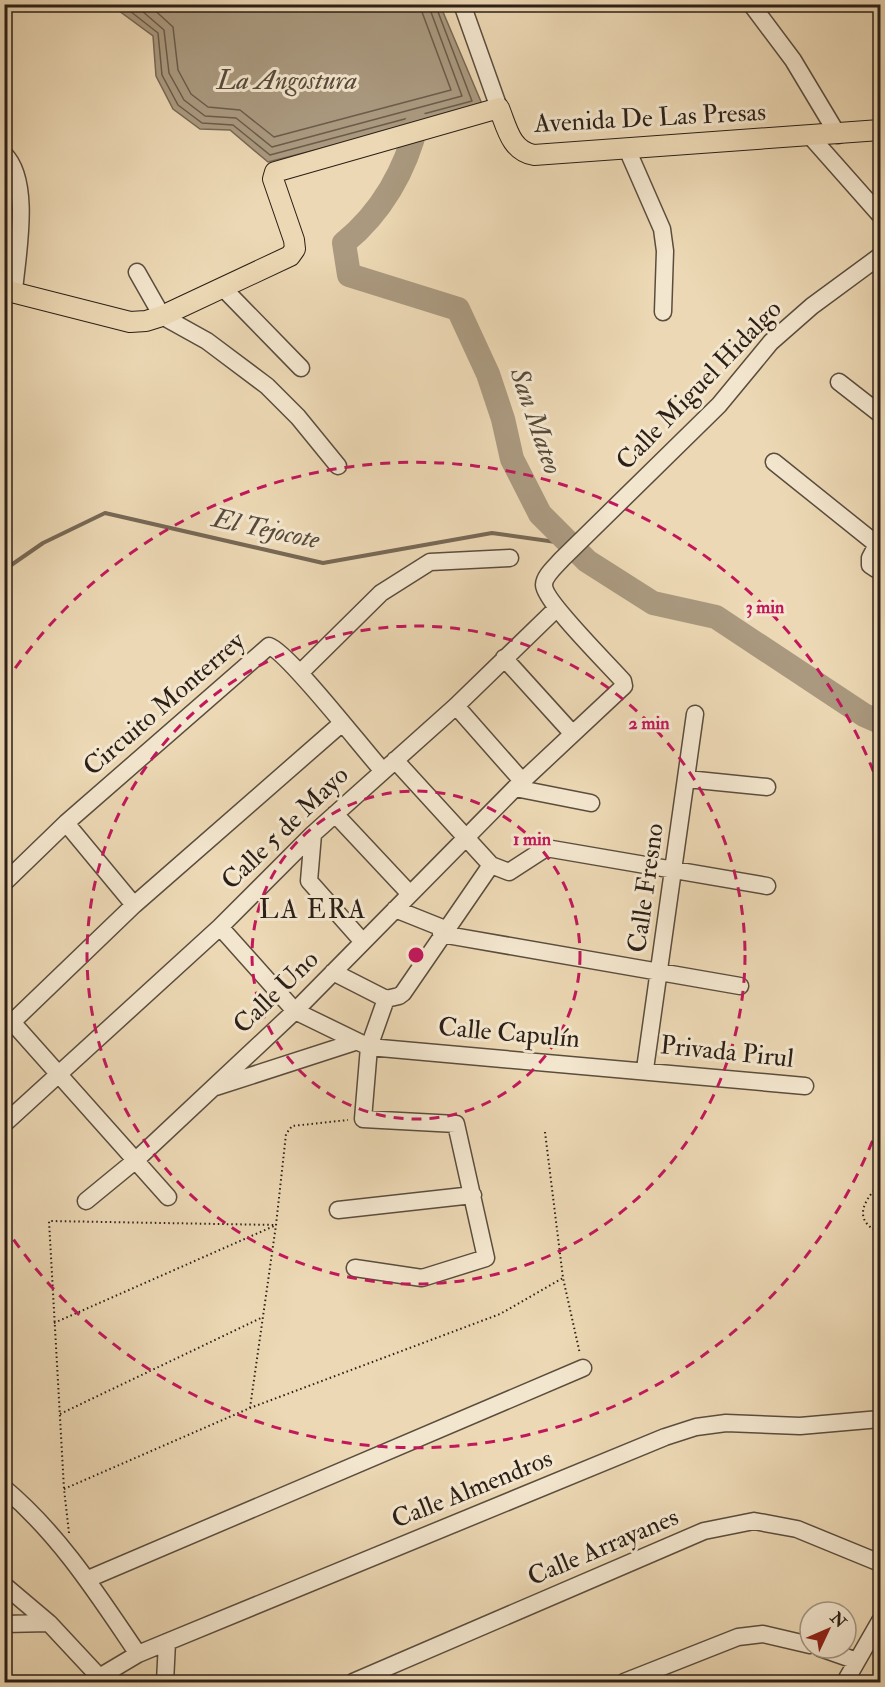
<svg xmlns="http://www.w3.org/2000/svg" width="885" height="1687" viewBox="0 0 885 1687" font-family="'IM FELL Double Pica',serif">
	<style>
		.water { fill: #aa997f; stroke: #776855; stroke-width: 1.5 }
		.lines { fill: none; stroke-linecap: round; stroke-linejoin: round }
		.shore { stroke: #6a5c4b; stroke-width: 1.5 }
		.stream { stroke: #776855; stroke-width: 4 }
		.river { stroke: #aa997f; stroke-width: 24 }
		.minor-casing { stroke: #5b4d3e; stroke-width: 19 }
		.major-casing { stroke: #2b1f17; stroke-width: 22 }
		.path { stroke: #2b1f17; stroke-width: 2; stroke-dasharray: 1.5 3; stroke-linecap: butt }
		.minor { stroke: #f3e6ce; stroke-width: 16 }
		.major { stroke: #ecd8b4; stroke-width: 20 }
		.ring { fill: none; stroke: #c2185b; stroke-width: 3; stroke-dasharray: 10 8 }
		.labels { text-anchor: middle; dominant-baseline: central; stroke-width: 6; stroke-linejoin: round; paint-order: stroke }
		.street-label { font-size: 26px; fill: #2b1f17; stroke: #f3e6ce }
		.water-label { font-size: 27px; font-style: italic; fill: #574a3b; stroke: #f3e6ce }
		.neighbourhood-label { font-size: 27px; letter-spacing: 1.5px; fill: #2b1f17; stroke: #f3e6ce }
		.centre { fill: #c2185b; stroke: #f3e6ce; stroke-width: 3 }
		.ring-label { font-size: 18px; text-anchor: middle; font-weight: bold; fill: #c2185b; stroke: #f3e6ce; stroke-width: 6; stroke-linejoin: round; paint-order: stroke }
	</style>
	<rect width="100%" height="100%" fill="#ecd8b4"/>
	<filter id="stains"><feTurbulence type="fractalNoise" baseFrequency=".00333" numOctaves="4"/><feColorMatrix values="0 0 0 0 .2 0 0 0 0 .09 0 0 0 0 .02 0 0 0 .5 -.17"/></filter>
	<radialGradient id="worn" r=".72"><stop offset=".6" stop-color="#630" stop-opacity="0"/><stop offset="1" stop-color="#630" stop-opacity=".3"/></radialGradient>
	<path class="water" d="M111,5H440L482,104L437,119L268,162L230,130L200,129L173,109L156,76L153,36Z"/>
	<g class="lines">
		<path class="shore" d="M121,4L158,33L162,75L178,105L202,123L233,125L270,155L472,101L435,4
			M134,4L164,30L169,73L184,100L205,116L236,118L272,147L462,96L428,4
			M148,4L173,27L178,70L191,94L208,107L240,110L274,137L451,90L419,4"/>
		<path class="stream" d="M4,570L43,543L105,513L323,563L492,533L570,544"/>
		<path class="river" d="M417,123C406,170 381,213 344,243L349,275L458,309L488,374L503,419L512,459L540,514L587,561L653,603L716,617L864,715L880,722"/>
		<g class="minor-casing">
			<path id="minor" d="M462,4L499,108
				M751,4L793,60L838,135
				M811,137L880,215
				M627,149L662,229L665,251L663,312
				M4,154C32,181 17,255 14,291
				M137,272L162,316L207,341L267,386L298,417L338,466
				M222,287L301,368
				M839,382L880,414
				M774,462L880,547
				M880,539L870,558V565L876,569L880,566
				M504,658L572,733
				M300,673L381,593L430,562L510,558
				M456,706L523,782
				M395,760L491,865L509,872L546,848L767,886
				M687,779L767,787
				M515,788L591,803
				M335,814L410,894
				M66,823L134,905
				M313,834L309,881L363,942
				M4,883L66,823L269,646C288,652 363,749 382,770
				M395,909L445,929
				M220,927L295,1011L369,1047L805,1086
				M441,934L740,986
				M333,972L386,999
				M386,999L399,996L403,993L491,865
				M13,1023L168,1197
				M4,1030L134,905L341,724
				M645,1069L695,714
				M216,1087L355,1042
				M4,1124L220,927L313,834L456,706L557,608
				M86,1201L136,1160L295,1011L515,788L624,686L623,681C610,666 544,601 544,585C544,576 556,566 562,559L719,405L771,342L812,306L880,256
				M338,1210L473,1195
				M355,1268L422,1278L486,1258L456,1124L363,1119L369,1047L386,999
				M4,1488C60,1535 98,1595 138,1654
				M88,1579L583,1368
				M4,1585L49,1623L104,1682
				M4,1624L49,1623
				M820,1648L857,1661
				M91,1682L138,1654L167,1642L665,1437L696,1427L726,1423L800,1426L880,1419
				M165,1682L167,1642
				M353,1682L704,1531L754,1521L797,1529L880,1563
				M624,1682L738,1637L763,1634L810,1645
				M845,1682L880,1621"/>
		</g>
		<g class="major-casing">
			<path id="major" d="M4,290L130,322L146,321L162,316L290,256L295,249L294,240L273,179L275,172L499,108C507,128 511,151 534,155L880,130"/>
		</g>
		<path class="path" d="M545,1132L563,1278L580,1354
			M880,1184C867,1197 853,1216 873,1229L880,1225
			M54,1323L274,1226
			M250,1408L276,1225L286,1134L292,1126L348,1120
			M60,1414L263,1317
			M64,1489L250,1408L500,1314L563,1278
			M69,1533L64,1489L49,1221L276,1225"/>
		<use href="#minor" class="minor"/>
		<use href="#major" class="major"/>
	</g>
	<g class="ring">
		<circle cx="416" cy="955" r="164"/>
		<circle cx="416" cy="955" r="329"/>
		<path d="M879 1124A493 493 0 0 1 5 1227M5 683A493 493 0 0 1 879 786"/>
	</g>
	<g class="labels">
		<g class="street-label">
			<text transform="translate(650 118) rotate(-3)">Avenida De Las Presas</text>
			<text transform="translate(699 385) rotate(-46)">Calle Miguel Hidalgo</text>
			<text transform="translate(164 704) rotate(-41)">Circuito Monterrey</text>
			<text transform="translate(285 828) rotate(-44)">Calle 5 de Mayo</text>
			<text transform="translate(646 888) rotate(-82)">Calle Fresno</text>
			<text transform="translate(276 992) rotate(-44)">Calle Uno</text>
			<text transform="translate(509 1033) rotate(5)">Calle Capulín</text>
			<text transform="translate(727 1052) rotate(6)">Privada Pirul</text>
			<text transform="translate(472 1489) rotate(-22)">Calle Almendros</text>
			<text transform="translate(603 1547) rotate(-23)">Calle Arrayanes</text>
		</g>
		<g class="water-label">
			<text x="287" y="80">La Angostura</text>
			<text transform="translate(536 421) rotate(71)">San Mateo</text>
			<text transform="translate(266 529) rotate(12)">El Tejocote</text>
		</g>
		<g class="neighbourhood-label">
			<text x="313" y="909">LA ERA</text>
		</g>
	</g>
	<circle cx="416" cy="955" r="9" class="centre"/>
	<g class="ring-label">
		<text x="765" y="613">3 min</text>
		<text x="649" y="729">2 min</text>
		<text x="532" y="845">1 min</text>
	</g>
	<rect width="885" height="1687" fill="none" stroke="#ecd8b4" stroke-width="24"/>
	<rect x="6" y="6" width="873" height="1675" fill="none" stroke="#2b1f17" stroke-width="3"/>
	<rect x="12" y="12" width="861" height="1663" fill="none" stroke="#2b1f17" stroke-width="1.5"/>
	<g transform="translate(828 1630) rotate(46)"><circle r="28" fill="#f3e6ce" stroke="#a39685" stroke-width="1.5"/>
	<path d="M0-4.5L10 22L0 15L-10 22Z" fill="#8f2418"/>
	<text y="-9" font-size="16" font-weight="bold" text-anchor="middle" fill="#2b1f17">N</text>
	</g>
	<rect width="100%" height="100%" filter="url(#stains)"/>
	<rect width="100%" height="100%" fill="url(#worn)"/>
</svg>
